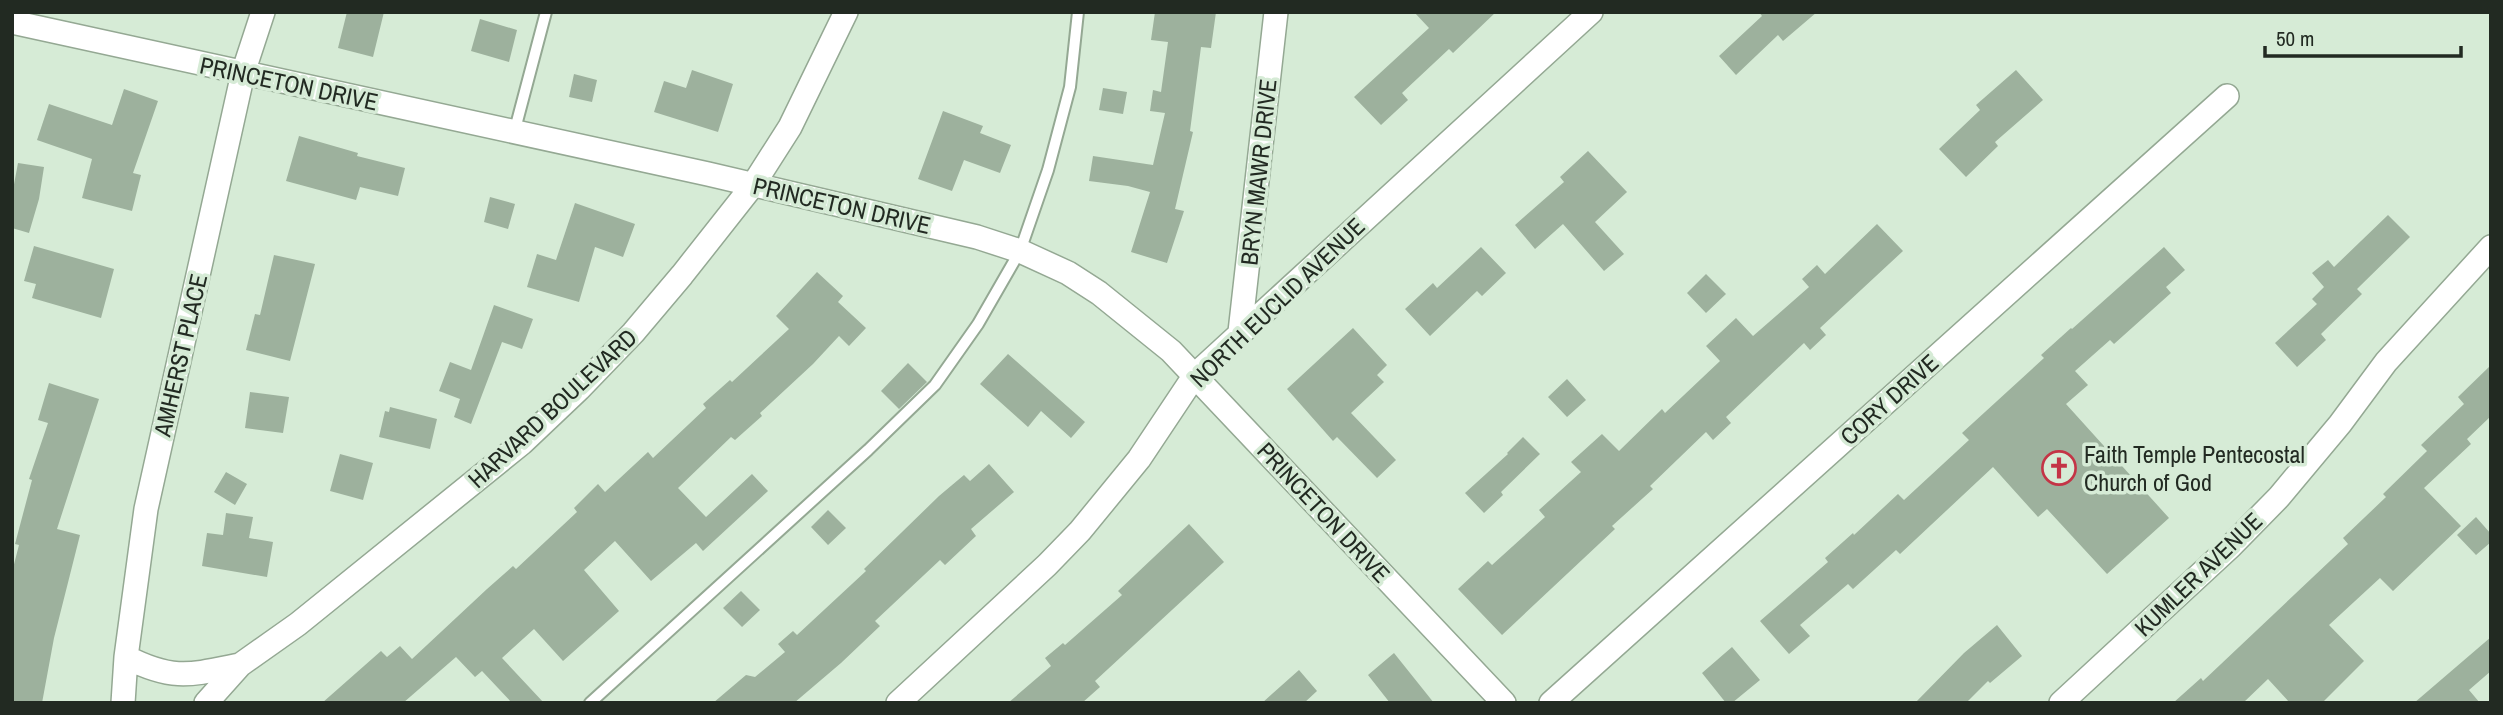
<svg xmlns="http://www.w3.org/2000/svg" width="2503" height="715" viewBox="0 0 2503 715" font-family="'Archivo Narrow',sans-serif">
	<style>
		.building { fill: #9db19d }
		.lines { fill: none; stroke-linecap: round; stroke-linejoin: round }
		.lane-casing { stroke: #94a893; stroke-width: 14 }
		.street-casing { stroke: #94a893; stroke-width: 26 }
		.lane { stroke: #fff; stroke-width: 10 }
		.street { stroke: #fff; stroke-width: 23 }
		.labels { text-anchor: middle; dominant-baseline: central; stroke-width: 7; stroke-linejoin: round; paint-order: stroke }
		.street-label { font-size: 24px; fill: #222a22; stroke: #d6ebd6 }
		.poi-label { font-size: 24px; fill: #222a22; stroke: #d6ebd6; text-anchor: start }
	</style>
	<rect width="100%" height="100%" fill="#d6ebd6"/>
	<path class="building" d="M347,12H384L373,57L338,48Z
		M1155,12H1216L1211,48L1201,47L1190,131L1193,132L1175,209L1184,211L1167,263L1131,252L1150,192L1128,186L1089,181L1093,156L1153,165L1165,113L1150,111L1153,90L1161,92L1168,42L1151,40Z
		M1414,12H1496L1453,53L1449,49L1402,93L1408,100L1381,125L1354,97L1429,28Z
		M1759,12H1817L1783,41L1778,35L1736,75L1719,56L1762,16Z
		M480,19L517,30L509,62L471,51Z
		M692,70L733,84L718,132L654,112L664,81L686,88Z
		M2016,70L2043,100L1995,142L1998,146L1966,177L1939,149L1980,110L1976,105Z
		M574,74L597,80L592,102L569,97Z
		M1103,88L1127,92L1123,114L1099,110Z
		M124,89L158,101L133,173L141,175L132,211L82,198L92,159L37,140L49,104L112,125Z
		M943,111L983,126L980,133L1011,145L1000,173L964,160L952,191L918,179Z
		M299,136L358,153L357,156L405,168L398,196L360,187L356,200L286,181Z
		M1588,151L1627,192L1595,222L1624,254L1604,271L1563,224L1535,249L1515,225L1564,182L1560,177Z
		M18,163L44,167L39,199L29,233L12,228V195Z
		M490,197L515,204L508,229L484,222Z
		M575,203L635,224L623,257L595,247L579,302L527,287L537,254L556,260Z
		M2388,215L2410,237L2357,289L2362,294L2321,334L2326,340L2297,367L2275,343L2317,304L2312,299L2324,287L2312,273L2328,260L2334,267Z
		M1877,224L1903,251L1820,328L1826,335L1810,350L1804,343L1726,417L1731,423L1713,440L1706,432L1650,486L1653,489L1612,526L1615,529L1502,635L1458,589L1488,561L1492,565L1545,517L1539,510L1581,472L1571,462L1602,434L1619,451L1662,409L1665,413L1720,361L1706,346L1736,318L1753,336L1809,287L1802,279L1817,265L1825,274Z
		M34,246L114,269L101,318L32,298L36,284L24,281Z
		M1481,247L1506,273L1482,296L1477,291L1430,336L1405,309L1433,283L1437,288Z
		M2164,247L2185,270L2166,287L2171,293L2114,344L2110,340L2075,371L2088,385L2066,404L2169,518L2107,574L2047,509L2038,517L1993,467L1900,554L1896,550L1853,589L1848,584L1800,625L1810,636L1789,654L1760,621L1828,562L1825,558L1853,533L1854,535L1898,494L1904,500L1969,440L1962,433L2044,358L2041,355L2071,328L2072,329Z
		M274,255L315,264L290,361L246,350L255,314L260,315Z
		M817,272L843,296L838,302L866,328L849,346L839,336L813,364L760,413L762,416L735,440L731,437L678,488L706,517L752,474L768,491L703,551L696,543L651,581L615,541L584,570L619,611L563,661L534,629L502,658L544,703H512L482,671L475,677L456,657L403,703H322L381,651L387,657L400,646L412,659L487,589L513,566L516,569L577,512L574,508L598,484L605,492L648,452L653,458L706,408L703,404L730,380L732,382L789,329L776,316Z
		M1706,274L1726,294L1706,313L1687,293Z
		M494,305L533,319L522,349L502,342L471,424L454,417L460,399L439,391L450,362L471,370Z
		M1353,328L1387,365L1377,375L1384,382L1351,413L1396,460L1377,478L1337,437L1333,441L1287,389Z
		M1008,354L1085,422L1071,438L1041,411L1028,427L980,384Z
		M908,363L927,382L899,409L881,391Z
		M2491,365V416L2467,439L2471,444L2424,488L2461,526L2393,591L2380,578L2329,625L2364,661L2322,703H2290L2268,679L2243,703H2173L2201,678L2203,681L2348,544L2343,538L2386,497L2383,494L2427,451L2421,445L2464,404L2458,397Z
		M1567,379L1586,400L1567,417L1548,397Z
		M49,383L99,399L57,529L80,535L54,638L42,703H12V572L19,545L15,544L32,480L29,479L48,423L38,420Z
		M250,392L289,397L283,433L245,428Z
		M390,407L437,419L430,449L379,437L385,411L389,412Z
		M1523,437L1540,454L1501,492L1503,495L1484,513L1465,493L1508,454L1507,453Z
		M340,454L373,463L363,500L330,491Z
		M989,464L1014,492L971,529L976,536L945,565L940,560L875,621L880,626L841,663L794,703H713L746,675L755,677L785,652L778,644L793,631L797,635L866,571L864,569L939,496L964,475L970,481Z
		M226,472L247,484L235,505L214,492Z
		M828,510L846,528L828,545L811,527Z
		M226,513L253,517L249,538L273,542L267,577L202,566L207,533L223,535Z
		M2476,517L2491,534V542L2476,555L2457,535Z
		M1189,524L1224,562L1095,681L1100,687L1082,703H1008L1051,666L1045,658L1063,643L1065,645L1122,595L1118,591Z
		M741,591L760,610L742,627L723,608Z
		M1997,625L2022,656L1990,683L1988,681L1966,703H1915L1964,653Z
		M2491,637V671L2469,690L2480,703H2414Z
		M1732,647L1760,680L1732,703H1726L1702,673Z
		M1394,653L1434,703H1390L1368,675Z
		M1299,670L1317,691L1304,703H1262Z"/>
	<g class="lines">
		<g class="lane-casing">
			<path id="lane" d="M514,133L546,12
				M590,703L868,450L935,385L978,324L1020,251L1048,170L1070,87L1078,12"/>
		</g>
		<g class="street-casing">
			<path id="street" d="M12,22L708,174L977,237L1020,251L1068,273L1099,293L1171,351L1504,703
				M1240,332L1276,12
				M126,657C173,681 190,675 240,665
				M123,703L126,657L146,509L243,73L263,12
				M206,703L240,665L298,624L522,443L579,389L633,333L682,275L753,185L790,127L846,12
				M898,703L1047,565L1080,531L1139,459L1195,375L1591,12
				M1551,703L2227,96
				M2061,703L2231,546L2279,497L2340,424L2386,362L2491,247"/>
		</g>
		<use href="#lane" class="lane"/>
		<use href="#street" class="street"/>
	</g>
	<defs>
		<g id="church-ring" transform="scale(1.75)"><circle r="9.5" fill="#d6ebd6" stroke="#c43446" stroke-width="1.5"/><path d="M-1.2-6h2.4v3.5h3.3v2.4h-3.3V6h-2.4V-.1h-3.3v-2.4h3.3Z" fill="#c43446"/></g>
	</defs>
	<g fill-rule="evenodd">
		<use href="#church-ring" x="2059" y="468"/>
	</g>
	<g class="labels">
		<g class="street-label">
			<text transform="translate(289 83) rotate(12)">PRINCETON DRIVE</text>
			<text transform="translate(1258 172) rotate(-84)">BRYN MAWR DRIVE</text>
			<text transform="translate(842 205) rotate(13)">PRINCETON DRIVE</text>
			<text transform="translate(1277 302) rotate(-44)">NORTH EUCLID AVENUE</text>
			<text transform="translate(180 355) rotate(-77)">AMHERST PLACE</text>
			<text transform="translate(1889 399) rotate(-42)">CORY DRIVE</text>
			<text transform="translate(552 408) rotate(-43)">HARVARD BOULEVARD</text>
			<text transform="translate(1324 512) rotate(47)">PRINCETON DRIVE</text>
			<text transform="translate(2198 574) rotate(-44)">KUMLER AVENUE</text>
		</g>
		<g class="poi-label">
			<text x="2084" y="454">Faith Temple Pentecostal<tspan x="2084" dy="28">Church of God</tspan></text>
		</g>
	</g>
	<rect width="2503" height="715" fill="none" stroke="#222a22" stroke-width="28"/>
	<path d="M2265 46v10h196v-10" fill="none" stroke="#222a22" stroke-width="3.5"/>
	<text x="2276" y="46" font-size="21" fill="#222a22" stroke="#d6ebd6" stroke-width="5" paint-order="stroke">50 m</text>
</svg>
